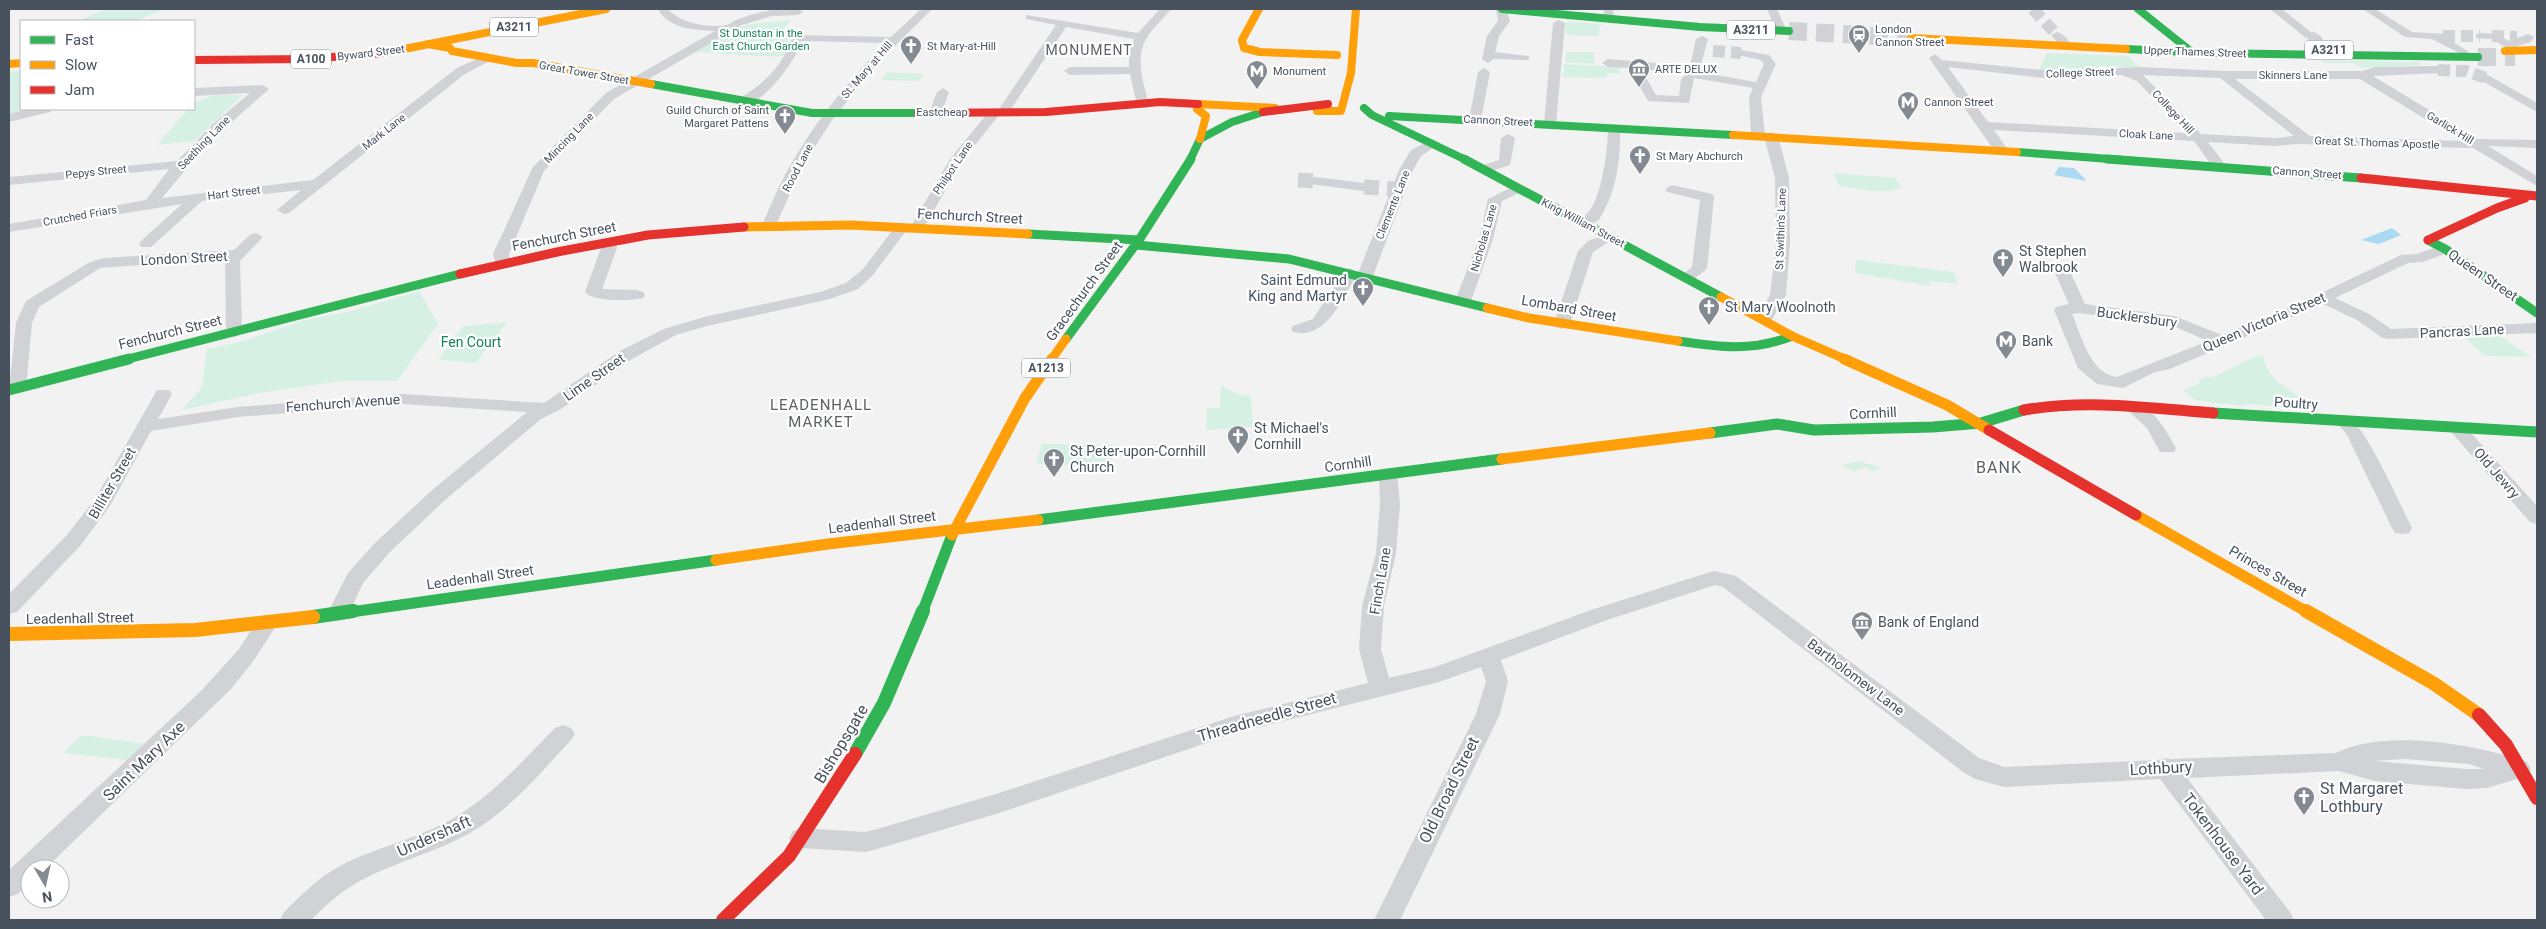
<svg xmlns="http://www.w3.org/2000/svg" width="2546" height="929" viewBox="0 0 2546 929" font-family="Roboto,sans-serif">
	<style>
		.green { fill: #d6f1e4 }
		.water { fill: #aadaf1 }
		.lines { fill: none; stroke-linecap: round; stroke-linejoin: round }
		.street-tunnel-far1 { stroke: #d0d2d5; stroke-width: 12; stroke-dasharray: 12 6; stroke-linecap: butt }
		.street-tunnel { stroke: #d0d2d5; stroke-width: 15; stroke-dasharray: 15 8; stroke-linecap: butt }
		.primary-tunnel { stroke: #d0d2d5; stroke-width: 18; stroke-dasharray: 18 9; stroke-linecap: butt }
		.street { fill: #d0d2d5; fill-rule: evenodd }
		.fast-far3 { stroke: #30b455; stroke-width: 8 }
		.fast-far2 { stroke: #30b455; stroke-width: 9 }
		.fast-far1 { stroke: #30b455; stroke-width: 11 }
		.fast { stroke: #30b455; stroke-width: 14 }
		.slow-far3 { stroke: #ff9f0a; stroke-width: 8 }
		.slow-far2 { stroke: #ff9f0a; stroke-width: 9 }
		.slow-far1 { stroke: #ff9f0a; stroke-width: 11 }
		.slow { stroke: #ff9f0a; stroke-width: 14 }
		.jam-far3 { stroke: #e5322d; stroke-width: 8 }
		.jam-far2 { stroke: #e5322d; stroke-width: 9 }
		.jam-far1 { stroke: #e5322d; stroke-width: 11 }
		.jam { stroke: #e5322d; stroke-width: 14 }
		.labels { text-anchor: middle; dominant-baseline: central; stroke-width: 4.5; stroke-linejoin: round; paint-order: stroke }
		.far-poi-label { font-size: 11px; fill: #48525f; stroke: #fff; text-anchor: start }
		.far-park-label { font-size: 11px; fill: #148559; stroke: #fff }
		.far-street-label { font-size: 11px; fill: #48525f; stroke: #fff }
		.shield { fill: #fff; stroke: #7f868f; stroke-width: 1 }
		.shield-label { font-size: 12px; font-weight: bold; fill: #48525f }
		.far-quarter-label { font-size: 14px; letter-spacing: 1px; fill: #5d6066; stroke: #fff }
		.street-label { font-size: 14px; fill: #48525f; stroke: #fff }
		.poi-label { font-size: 14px; fill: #48525f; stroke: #fff; text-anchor: start }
		.park-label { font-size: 14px; fill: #148559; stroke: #fff }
		.neighbourhood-label { font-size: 15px; letter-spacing: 1px; fill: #5d6066; stroke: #fff }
		.quarter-label { font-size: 16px; letter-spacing: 1px; fill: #5d6066; stroke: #fff }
		.near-street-label { font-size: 16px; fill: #48525f; stroke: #fff }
		.near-poi-label { font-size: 16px; fill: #48525f; stroke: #fff; text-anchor: start }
	</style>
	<rect width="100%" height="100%" fill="#f2f2f2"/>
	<path class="green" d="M105,9H165L135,21H79Z
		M791,20L778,36L790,38L786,43H792L787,54L778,57L695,52L720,36L749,24Z
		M1567,22L1604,24L1600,26L1598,36L1566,35L1565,23Z
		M1566,52H1594V64L1565,62Z
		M2047,53L2128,56L2140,68L2099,66L2100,68L2065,72L2038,71Z
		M2320,60L2417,62L2421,65L2362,68L2354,63H2324Z
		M1564,64L1619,67L1620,73L1607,74V78L1563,77Z
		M21,71V109H33L9,114V72Z
		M887,72L924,74L919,81L881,80Z
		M216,95H243L194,141L157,145L188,109H194V102Z
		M1834,173L1895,178L1901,187C1885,196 1856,188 1839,186Z
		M1856,260L1954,272L1958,284L1931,281L1929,282L1931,286L1855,273Z
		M419,291L438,324L397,381H341L260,393L182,410L202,387L207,349L244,341L301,321L351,311Z
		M507,322L476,363L438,360L463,326Z
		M2500,336L2531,357L2485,356L2465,338Z
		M2259,355L2264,358C2266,383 2298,391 2312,408L2242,404L2243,406L2195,400L2183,390L2200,383L2198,381L2207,376L2211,378Z
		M1221,386L1240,395L1251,396L1253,427L1206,430L1207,408H1220Z
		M1042,444L1115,445L1110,466L1036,464Z
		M1860,461C1867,465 1874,463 1881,468L1873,471L1865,467L1854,472L1842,465Z
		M82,735L146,744L129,760L63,753Z"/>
	<path class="water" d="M2059,167L2074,168L2087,181L2054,175Z
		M2392,228L2401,235L2379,244L2361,240Z"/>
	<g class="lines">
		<path class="street-tunnel-far1" d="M2033,9L2057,35
			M2310,36L2321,44
			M2443,36H2480
			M2492,36L2517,37
			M1713,51L1741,53
			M2438,70L2466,71L2486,78"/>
		<path class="street-tunnel" d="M1298,180L1315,181
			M1364,187L1394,189"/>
		<path class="primary-tunnel" d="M1789,31L1911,38
			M2478,57H2515"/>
		<path class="street" d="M660,9H668C678,22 710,29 726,25C729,25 733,21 736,20C749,15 793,1 803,12L798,15L772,16L742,25L614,99L544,171L509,254L510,264L507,267H497L493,254L533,167L606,93L715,31C694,30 671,29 659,11Z
			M921,9H932L878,63L832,120L802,167L776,225L769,229L764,228L762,225C772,203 781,180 794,159C819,116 851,79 885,43L802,41C796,60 761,110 738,105L736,102L738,99C756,89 773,75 784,56C788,49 790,41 794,35L891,37Z
			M1160,9H1171C1165,17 1157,24 1150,33C1133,55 1143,81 1149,105L1147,108H1139L1137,105L1130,74L1070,75L1064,71L1070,67H1129V52L1134,39L1066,27L1007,115H999L963,160L922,231H912L910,228L950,159L991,109H999L1056,25L1026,19V15L1138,33Z
			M1496,9H1506L1510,21L1499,36L1495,52L1529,56V60L1494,59L1488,63L1482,59L1487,36L1498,21Z
			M1603,9H1613L1614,14L1609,17L1605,16Z
			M1767,9H1777L1787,31L1785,33H1777Z
			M2270,9H2282L2316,36L2314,38H2306Z
			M2363,9H2375L2412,32L2447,34V38L2469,52L2463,55L2432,39L2405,37Z
			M1559,20L1565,23L1556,124L1550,128L1544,124L1553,23Z
			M2057,32C2063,33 2073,43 2070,48H2062L2051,35Z
			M2480,33L2496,34L2509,41L2528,34L2534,37L2531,42L2517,46L2523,51L2517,54L2492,39L2476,38V34Z
			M1702,36L1708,39L1699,72L1756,82L1764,64L1761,60L1737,55V51L1741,50L1769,55L1776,64L1761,97L1765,135L1763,138L1758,139L1751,135L1749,97L1753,88L1694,78L1689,103L1648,101L1629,68L1608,67L1602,63L1608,59L1690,66L1696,39ZM1641,69L1686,73L1681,80L1679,96L1656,95Z
			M2321,41L2334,48V52H2326L2317,46V42Z
			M488,54L494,58L492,60L465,74L289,213L284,214L277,210L301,190L202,201L151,247H141L139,244L141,241L182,204L9,232V224L146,200L169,169L9,185V177L177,161L213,124L250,93L194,96V88L263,85L269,89L207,144L162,198L313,180L457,68Z
			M1935,54L1942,60L2052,71L2140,67L2223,71H2362L2376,67L2438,66L2444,70L2442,73L2373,76L2477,139L2537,140V148L2488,146L2537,176V186L2473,148L2298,144L2275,146L2208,142L2227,167L2220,171L2215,170L2194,141L1994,130L2008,150L2001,154L1996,153L1929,58ZM1948,67L2052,79L2122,75L2137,81L2186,133L1988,122ZM2143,75L2220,78L2294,136L2275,138L2201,134ZM2235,79H2360L2461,141L2310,136Z
			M1484,68L1490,72L1481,120L1475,124L1469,120L1478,72Z
			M2486,74L2537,103V112L2482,81L2480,78Z
			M943,88L949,92L942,111L936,115L932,114L930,111L937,92Z
			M31,109H52L50,112L9,122V114Z
			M1614,124L1620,128C1621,159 1616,195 1598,221L1582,226L1577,225L1575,222C1578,217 1584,218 1587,214C1602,198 1608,149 1608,128Z
			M1771,132L1778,136L1789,178L1790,244L1786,295L1770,323L1764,325L1756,320L1770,295L1776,244L1775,178L1764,136Z
			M1508,134L1515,138L1510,165L1485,173L1480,172L1478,169L1480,166L1499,160L1501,138Z
			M1433,139L1440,143L1421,156L1413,170L1373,276L1370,279H1360L1357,276L1399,170L1411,150Z
			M1315,177L1364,183L1371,187L1364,191L1310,184L1308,181Z
			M1518,184L1525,188L1523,191L1502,201L1493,239L1471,301L1469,304H1457L1455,301L1479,239L1488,199Z
			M1672,185L1712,194L1714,197L1707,269L1691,281L1686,283L1678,278L1692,267L1700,200L1667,192L1665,189Z
			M902,223L909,227L873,275L858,289L830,299L707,326L676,335L632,359L561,409L541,419L445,500L389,553L363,583L346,619L338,621L330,619L327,614L348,573L374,544L431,491L527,412L402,404L238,417L151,431L110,506L80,546L17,612L9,614V594L66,536L95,499L157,390H169L172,394L158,419L238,407L402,394L544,403L620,351L664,329L704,317L820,292L846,283L863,269L897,224Z
			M256,233L263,237L240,261L242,332L240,335L234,337L226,332L225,259L100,268L39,307L32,323L26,388L23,392L17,393L9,389L16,323L26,301L90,262L104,258L234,250L251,234Z
			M1610,233L1617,237L1593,252L1570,324L1562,329L1556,327L1554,324L1578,251L1588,241Z
			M609,238L614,239L617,248L602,289L637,290L643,292L645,295L643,298C631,301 592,302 585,292L601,248L602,242Z
			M2445,244L2450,246L2453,249L2450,252L2423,262L2408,263L2335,298L2369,314L2391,329L2537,323V333L2387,339L2381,337L2357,320L2323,304L2170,369L2155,372L2123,388L2097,384L2078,368L2054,310L2056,307L2069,304L2052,267L2060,262L2068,267L2085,304L2174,316L2222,335L2300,303L2401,255L2417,254ZM2079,313L2171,325L2208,341L2117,377C2089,373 2082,336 2072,314Z
			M1350,268L1358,273C1344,295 1327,341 1293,332L1291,329L1293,326L1313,319L1345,270Z
			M2133,402C2154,407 2166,431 2176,448L2174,452H2160L2147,428L2124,407L2127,403Z
			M2345,416C2364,420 2401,507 2412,528L2409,533L2402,534L2395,533L2392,528L2347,435L2336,421L2339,417Z
			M2458,424L2464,425L2537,506V524L2530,522L2452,433L2449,429L2452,425Z
			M1388,468L1395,470L1397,474L1400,504L1396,553L1384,606L1381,649L1389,678L1435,667L1591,610L1707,573L1714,571L1736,576L1979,758L2004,767L2157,760L2165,758L2171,759L2336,753C2387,728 2476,745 2527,762L2531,769L2527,776L2487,788L2466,789L2375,781L2339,771L2187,778L2290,912L2294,920H2266L2160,779L2004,787L1975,779L1963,772L1723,587L1715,585L1607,620L1501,660L1508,681L1500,714L1400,920H1374L1476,714L1486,681L1481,667L1439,682L1236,733L999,813L874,850L865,852L802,848L793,845L789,838L793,831L802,828L865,832L874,830L999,793L1234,716L1368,683L1359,649L1362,606L1376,553L1380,504L1379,474L1381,470ZM2405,759L2469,764L2484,769H2466L2374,761Z
			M267,615L275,618L278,623L254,660L231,689L45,869H30V883L18,894L9,897V870L202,690L239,649L259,618Z
			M563,725L571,728L575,734L571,740C540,773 510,810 470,833C435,853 394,862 358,882C340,892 325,906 311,920H280L284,912C301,895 318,878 340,866C376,847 417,839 452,819C493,796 523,760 555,728Z"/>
		<path class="fast-far3" d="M1502,9L1700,27L1789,31
			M2138,9L2193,53
			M2126,49L2205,53L2478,57
			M651,84L812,113H918
			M1364,108L1372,115L1466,160
			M1389,116L1733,135
			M2017,152L2123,160
			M1190,160L1200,139L1232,122L1263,112"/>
		<path class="fast-far2" d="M1464,159L1721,297
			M2107,159L2361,178
			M1028,234L1139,240
			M2428,240L2445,249L2537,313
			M1136,245L1289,259L1487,308
			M1066,339L1139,240L1191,159
			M1678,341C1718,347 1753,352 1792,336
			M124,360L460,274"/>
		<path class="fast-far1" d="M9,390L129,359
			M2213,413L2537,432
			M1710,433L1777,424L1814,430L1933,427L1981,423L2024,410
			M1038,520L1502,459
			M344,613L716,560
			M922,613L952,535"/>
		<path class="fast" d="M313,617L353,611
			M855,754L884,703L923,611"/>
		<path class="slow-far3" d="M1259,9L1242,40L1244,48L1260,52L1337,55
			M1911,38L2126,49
			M428,44L450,48L452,51L517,63H533L651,84
			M2505,51L2537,50
			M384,53L606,9
			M9,64L21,63
			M1198,104L1275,108
			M1197,109L1206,116L1200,139
			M1317,111H1341L1351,73L1356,9
			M1733,135L2017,152"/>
		<path class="slow-far2" d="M744,227L850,225L1028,234
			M1721,297L1792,336L1847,360
			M1487,308L1529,318L1678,341
			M1051,360L1066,339"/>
		<path class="slow-far1" d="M1844,359L1947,405L1989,430
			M1502,459L1710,433
			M2136,515L2309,613
			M952,535L1025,398L1052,359
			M716,560L828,544L1038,520"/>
		<path class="slow" d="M2306,611L2433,683L2479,715
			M9,634L195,630L313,617"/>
		<path class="jam-far3" d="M194,60L306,59L384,53
			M1263,112L1328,104
			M918,113L1046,112L1160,102L1198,104"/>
		<path class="jam-far2" d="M2361,178L2537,196
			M2428,240L2497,208L2525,198
			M460,274L557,252L648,235L744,227"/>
		<path class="jam-far1" d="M2024,410C2087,399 2150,408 2213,413
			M1989,430L2136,515"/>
		<path class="jam" d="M2479,715L2506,745L2537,798
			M723,920L789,856L855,754"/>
	</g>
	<defs>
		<g id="station-pin" transform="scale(1.125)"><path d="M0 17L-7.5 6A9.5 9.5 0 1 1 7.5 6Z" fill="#848a92" stroke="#fff"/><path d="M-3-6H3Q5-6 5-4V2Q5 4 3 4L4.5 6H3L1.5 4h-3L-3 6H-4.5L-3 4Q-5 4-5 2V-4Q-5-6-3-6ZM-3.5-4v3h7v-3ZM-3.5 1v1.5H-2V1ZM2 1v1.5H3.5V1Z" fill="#fff"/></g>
		<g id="church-pin" transform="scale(1.125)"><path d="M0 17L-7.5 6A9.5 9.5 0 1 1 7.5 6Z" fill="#848a92" stroke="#fff"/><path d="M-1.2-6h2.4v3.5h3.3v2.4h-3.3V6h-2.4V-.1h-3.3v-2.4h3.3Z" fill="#fff"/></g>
		<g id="museum-pin" transform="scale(1.125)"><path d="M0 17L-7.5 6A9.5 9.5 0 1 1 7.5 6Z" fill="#848a92" stroke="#fff"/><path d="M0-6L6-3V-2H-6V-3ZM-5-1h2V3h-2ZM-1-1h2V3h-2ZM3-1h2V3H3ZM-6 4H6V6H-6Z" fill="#fff"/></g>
		<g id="metro-pin" transform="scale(1.125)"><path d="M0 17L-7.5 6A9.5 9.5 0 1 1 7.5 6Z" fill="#848a92" stroke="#fff"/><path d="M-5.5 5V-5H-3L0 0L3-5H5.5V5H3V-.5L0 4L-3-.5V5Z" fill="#fff"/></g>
	</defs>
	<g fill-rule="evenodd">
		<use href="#station-pin" x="1859" y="35"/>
		<use href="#church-pin" x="911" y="46"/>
		<use href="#museum-pin" x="1639" y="69"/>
		<use href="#metro-pin" x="1257" y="71"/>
		<use href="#metro-pin" x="1908" y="102"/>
		<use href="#church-pin" x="785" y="116"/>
		<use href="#church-pin" x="1640" y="156"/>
		<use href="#church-pin" x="2003" y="259"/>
		<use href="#church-pin" x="1363" y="288"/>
		<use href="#church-pin" x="1709" y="307"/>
		<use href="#metro-pin" x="2006" y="341"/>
		<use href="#church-pin" x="1238" y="436"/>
		<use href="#church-pin" x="1054" y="459"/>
		<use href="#museum-pin" x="1862" y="622"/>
		<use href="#church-pin" x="2304" y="797"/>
	</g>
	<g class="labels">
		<g class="far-poi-label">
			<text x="1875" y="29">London<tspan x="1875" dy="13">Cannon Street</tspan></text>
			<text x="927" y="46">St Mary-at-Hill</text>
			<text x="1655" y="69">ARTE DELUX</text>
			<text x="1273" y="71">Monument</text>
			<text x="1924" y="102">Cannon Street</text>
			<text x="769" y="110" text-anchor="end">Guild Church of Saint<tspan x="769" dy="13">Margaret Pattens</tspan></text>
			<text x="1656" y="156">St Mary Abchurch</text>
		</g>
		<g class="far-park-label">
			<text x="761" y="33">St Dunstan in the<tspan x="761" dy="13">East Church Garden</tspan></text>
		</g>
		<g class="far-street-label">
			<text transform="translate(2195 52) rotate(2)">Upper Thames Street</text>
			<text transform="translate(371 53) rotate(-7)">Byward Street</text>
			<text transform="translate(867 70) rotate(-49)">St. Mary at Hill</text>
			<text transform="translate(584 73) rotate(10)">Great Tower Street</text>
			<text transform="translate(2080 73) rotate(-2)">College Street</text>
			<text x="2293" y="75">Skinners Lane</text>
			<text x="942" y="112">Eastcheap</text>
			<text transform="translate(2173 112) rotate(47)">College Hill</text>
			<text transform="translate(1498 121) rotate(3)">Cannon Street</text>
			<text transform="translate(2450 128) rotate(31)">Garlick Hill</text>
			<text transform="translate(384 132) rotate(-38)">Mark Lane</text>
			<text transform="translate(2146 135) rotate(3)">Cloak Lane</text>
			<text transform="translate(569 138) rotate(-46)">Mincing Lane</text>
			<text transform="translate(204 143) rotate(-46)">Seething Lane</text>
			<text transform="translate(2377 143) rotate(2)">Great St. Thomas Apostle</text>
			<text transform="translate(798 168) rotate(-62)">Rood Lane</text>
			<text transform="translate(953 168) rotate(-56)">Philpot Lane</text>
			<text transform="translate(96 172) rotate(-6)">Pepys Street</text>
			<text transform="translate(2307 173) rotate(4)">Cannon Street</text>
			<text transform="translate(234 193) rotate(-7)">Hart Street</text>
			<text transform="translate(1393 205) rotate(-68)">Clements Lane</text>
			<text transform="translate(80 216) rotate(-10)">Crutched Friars</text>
			<text transform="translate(1583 223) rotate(28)">King William Street</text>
			<text transform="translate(1781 229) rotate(-88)">St Swithin's Lane</text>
			<text transform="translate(1484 238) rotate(-74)">Nicholas Lane</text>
		</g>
		<g class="shield">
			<rect x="490" y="17.5" width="48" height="19" rx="4"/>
			<rect x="1727" y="20.5" width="48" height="19" rx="4"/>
			<rect x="2305" y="40.5" width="48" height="19" rx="4"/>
			<rect x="291" y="49.5" width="40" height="19" rx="4"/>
			<rect x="1022" y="358.5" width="48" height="19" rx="4"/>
		</g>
		<g class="shield-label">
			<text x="514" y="27">A3211</text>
			<text x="1751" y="30">A3211</text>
			<text x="2329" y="50">A3211</text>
			<text x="311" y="59">A100</text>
			<text x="1046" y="368">A1213</text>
		</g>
		<g class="far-quarter-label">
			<text x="1089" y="50">MONUMENT</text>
		</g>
		<g class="street-label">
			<text transform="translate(970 216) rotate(3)">Fenchurch Street</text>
			<text transform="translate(564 236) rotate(-11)">Fenchurch Street</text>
			<text transform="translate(184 258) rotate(-3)">London Street</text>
			<text transform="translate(2483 275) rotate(34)">Queen Street</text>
			<text transform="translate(1084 291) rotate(-54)">Gracechurch Street</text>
			<text transform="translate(1569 308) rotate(10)">Lombard Street</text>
			<text transform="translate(2137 317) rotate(8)">Bucklersbury</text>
			<text transform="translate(2264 322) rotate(-23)">Queen Victoria Street</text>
			<text transform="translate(2462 331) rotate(-3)">Pancras Lane</text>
			<text transform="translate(170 332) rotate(-14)">Fenchurch Street</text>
			<text transform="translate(594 377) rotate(-35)">Lime Street</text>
			<text transform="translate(343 403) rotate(-4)">Fenchurch Avenue</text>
			<text transform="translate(2296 403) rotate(4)">Poultry</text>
			<text transform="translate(1873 413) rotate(-3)">Cornhill</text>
			<text transform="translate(1348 464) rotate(-8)">Cornhill</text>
			<text transform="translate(2497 473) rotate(49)">Old Jewry</text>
			<text transform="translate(112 483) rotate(-60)">Billiter Street</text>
			<text transform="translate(882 522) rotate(-7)">Leadenhall Street</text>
			<text transform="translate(2268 571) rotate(30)">Princes Street</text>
			<text transform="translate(480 577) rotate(-8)">Leadenhall Street</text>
			<text transform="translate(1380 581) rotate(-80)">Finch Lane</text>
			<text transform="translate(80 618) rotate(-1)">Leadenhall Street</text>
			<text transform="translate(1856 677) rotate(37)">Bartholomew Lane</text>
		</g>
		<g class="poi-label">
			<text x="2019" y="251">St Stephen<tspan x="2019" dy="16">Walbrook</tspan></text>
			<text x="1347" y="280" text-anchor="end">Saint Edmund<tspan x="1347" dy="16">King and Martyr</tspan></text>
			<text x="1725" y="307">St Mary Woolnoth</text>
			<text x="2022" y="341">Bank</text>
			<text x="1254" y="428">St Michael's<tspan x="1254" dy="16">Cornhill</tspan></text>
			<text x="1070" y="451">St Peter-upon-Cornhill<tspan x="1070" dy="16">Church</tspan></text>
			<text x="1878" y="622">Bank of England</text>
		</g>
		<g class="park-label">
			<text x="471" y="342">Fen Court</text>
		</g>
		<g class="neighbourhood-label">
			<text x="821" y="405">LEADENHALL<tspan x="821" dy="17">MARKET</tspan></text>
		</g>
		<g class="quarter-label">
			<text x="1999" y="467">BANK</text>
		</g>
		<g class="near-street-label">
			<text transform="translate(1267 717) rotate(-16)">Threadneedle Street</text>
			<text transform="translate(841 744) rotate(-59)">Bishopsgate</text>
			<text transform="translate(144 761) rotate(-44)">Saint Mary Axe</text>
			<text transform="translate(2161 768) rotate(-3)">Lothbury</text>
			<text transform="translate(1449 790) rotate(-64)">Old Broad Street</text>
			<text transform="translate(434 836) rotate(-24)">Undershaft</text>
			<text transform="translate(2223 844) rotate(53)">Tokenhouse Yard</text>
		</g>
		<g class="near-poi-label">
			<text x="2320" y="788">St Margaret<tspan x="2320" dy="18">Lothbury</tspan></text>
		</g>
	</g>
	<rect width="2546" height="929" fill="none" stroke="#48525f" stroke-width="20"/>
	<rect x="20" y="20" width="175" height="90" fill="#ffffff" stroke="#b6babf"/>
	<rect x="30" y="36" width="25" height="8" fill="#30b455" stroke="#b6babf"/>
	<text x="65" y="45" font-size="15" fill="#48525f">Fast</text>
	<rect x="30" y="61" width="25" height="8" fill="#ff9f0a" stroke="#b6babf"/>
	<text x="65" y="70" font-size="15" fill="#48525f">Slow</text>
	<rect x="30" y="86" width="25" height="8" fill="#e5322d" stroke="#b6babf"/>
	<text x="65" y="95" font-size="15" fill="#48525f">Jam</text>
	<g transform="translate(45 884) rotate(171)"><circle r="24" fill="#ffffff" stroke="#b6babf"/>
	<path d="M0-4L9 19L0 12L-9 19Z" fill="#848a92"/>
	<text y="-8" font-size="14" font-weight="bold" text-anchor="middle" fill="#48525f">N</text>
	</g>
</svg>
